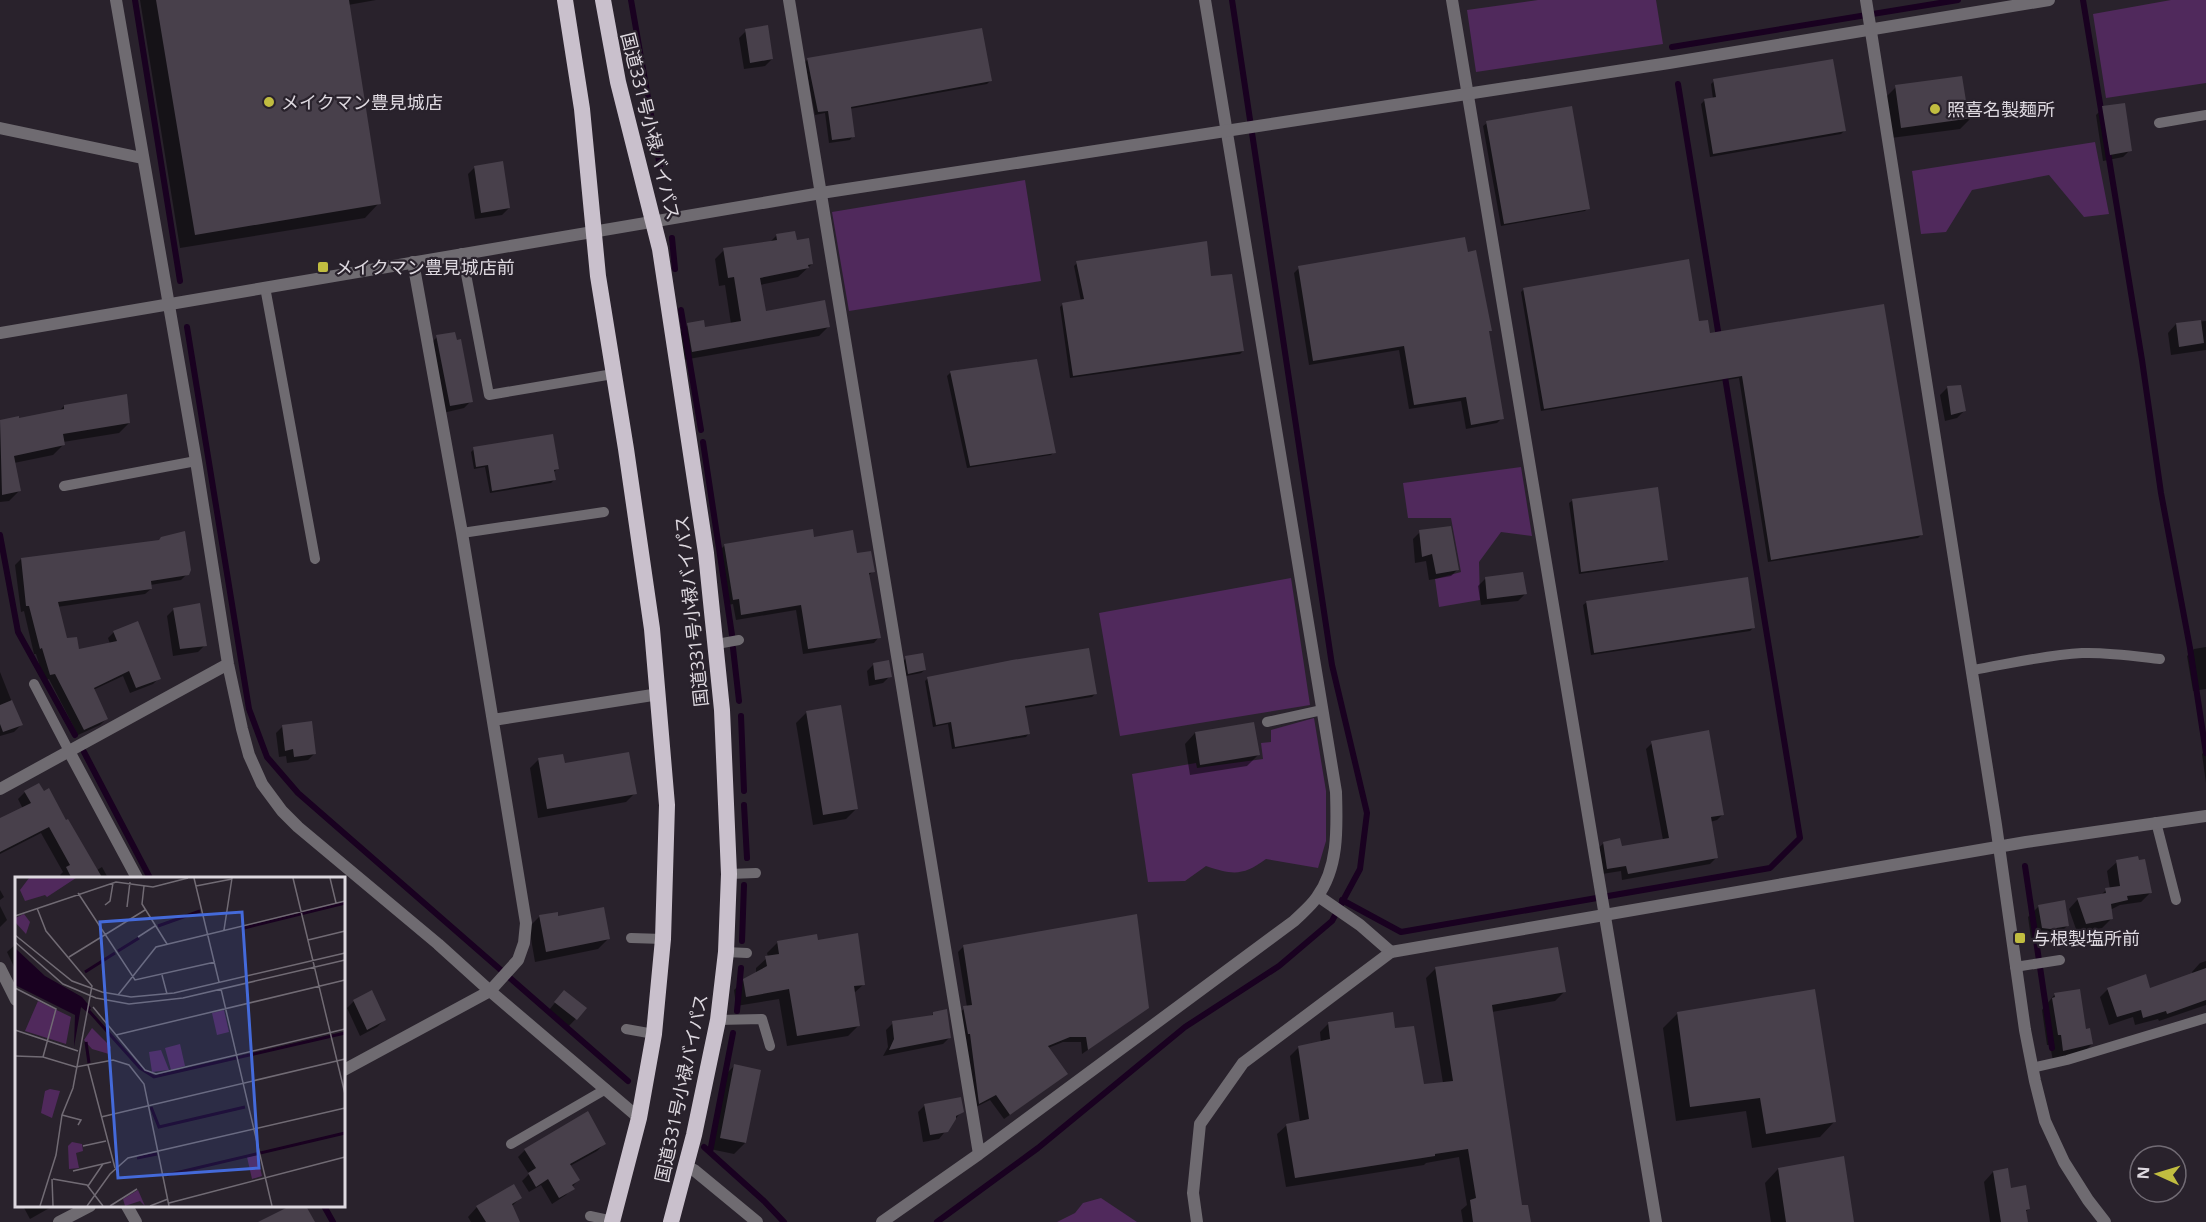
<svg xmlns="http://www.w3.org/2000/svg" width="2206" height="1222" viewBox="0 0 2206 1222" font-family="'Open Sans','Noto Sans JP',sans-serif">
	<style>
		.green { fill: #50295c }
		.shadow { fill: #0007 }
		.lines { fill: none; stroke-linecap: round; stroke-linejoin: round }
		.stream { stroke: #190120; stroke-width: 6 }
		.building { fill: #48404b }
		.service { stroke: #6f6b71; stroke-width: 10 }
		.minor { stroke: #6f6b71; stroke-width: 12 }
		.tertiary { stroke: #6f6b71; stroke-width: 12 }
		.trunk { stroke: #c9c0cc; stroke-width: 16 }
		.poi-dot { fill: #c1bd40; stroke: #29222c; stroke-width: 2 }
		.labels { text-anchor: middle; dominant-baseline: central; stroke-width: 4.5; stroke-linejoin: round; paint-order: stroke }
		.poi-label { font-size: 18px; fill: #ded9e0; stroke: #29222c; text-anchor: start }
		.street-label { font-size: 18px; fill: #ded9e0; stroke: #29222c }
		.inset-river { fill: none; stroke: #190120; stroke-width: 3 }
		.inset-road { fill: none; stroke: #716b74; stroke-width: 1.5 }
		.view { fill: #446ada; fill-opacity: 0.15; stroke: #446ada; stroke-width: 3 }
		.inset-edge { fill: none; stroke: #ded9e0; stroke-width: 3 }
	</style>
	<rect width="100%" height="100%" fill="#29222c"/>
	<path class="green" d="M1538,0H1656L1663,44L1476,72L1467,10Z
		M2171,0H2206V83L2106,98L2093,14Z
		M2095,142L2109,214L2084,217L2049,175L1972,190L1946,232L1921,234L1912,171Z
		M1025,180L1041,281L849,311L832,212Z
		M1521,467L1532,536L1501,532L1479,562L1480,600L1439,607L1435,579L1461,572L1451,518H1408L1403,483Z
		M1291,578L1310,705L1120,736L1099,613Z
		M1314,718L1326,791V841L1318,868L1266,859C1243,876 1233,875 1206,866L1185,881L1148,882L1132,774L1196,763L1197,768L1263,759L1261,743L1271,742V730Z
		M1101,1198L1137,1222H1057L1075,1213L1083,1203Z"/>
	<path class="shadow" d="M140,0H376L348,5L379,203L365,218L180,248Z
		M746,31L772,59L765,66L744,69L739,38Z
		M808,59L990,81L987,84L849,109L853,136L850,140L829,143L825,113L815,115L805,62Z
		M1714,81L1844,131L1841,134L1710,157L1701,104L1704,101L1713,99L1711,84Z
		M1896,87L1971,118L1960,129L1891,138L1885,98Z
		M2103,108L2130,150L2123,157L2103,161L2096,115Z
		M1487,123L1588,208L1585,211L1501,226L1483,126Z
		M475,167L509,208L502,215L475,219L468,174Z
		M777,235L795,242L812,264L798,277L760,285L765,312L828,327L819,336L683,360L678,334L688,325L704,329L731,324L725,285L719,286L715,259L724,250L770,242Z
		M1077,263L1209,277L1243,351L1240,354L1070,378L1060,307L1063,304L1081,301L1074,266Z
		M1299,268L1490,330L1487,333L1502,418L1497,423L1466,429L1461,401L1409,409L1399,350L1309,365L1294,273Z
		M1524,289L1698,323L1921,535L1918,538L1768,562L1739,378L1541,411L1521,292Z
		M2206,321V350L2171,355L2168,333L2176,324Z
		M437,337L471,401L464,408L443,413L430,344Z
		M1036,360L1054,452L1051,455L967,468L947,376L950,373Z
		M1960,386L1964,411L1957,418L1945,421L1940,395L1947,388Z
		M64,406L129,423L119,433L63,442V445L53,455L14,463L19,491L9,501L0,502V421L18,418V420L59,411Z
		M474,449L557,469L553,473L554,480L551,483L490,493L485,467L474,469L471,452Z
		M1573,500L1666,559L1663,562L1579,574L1569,503Z
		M1420,532L1458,569L1451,576L1429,580L1426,561L1415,563L1413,539Z
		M813,538L856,555L873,571L868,576L879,637L874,643L803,654L796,610L736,620L733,604L728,605L719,551L725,545Z
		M21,559L187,574L181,580L150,585L151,589L145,594L57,607L65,640L78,651L110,644L108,638L114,632L159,678L153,684L130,693L123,676L93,690L106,719L100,725L78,735L49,679L44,680L36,654H34L24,611L21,612L15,565Z
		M1485,579L1525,594L1518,601L1481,605L1478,586Z
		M1587,602L1753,628L1750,631L1591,655L1583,605Z
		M174,609L205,645L198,652L173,656L167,616Z
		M2206,647V689L2193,691L2187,656L2194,649Z
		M906,658L925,670L921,673L906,676L903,661Z
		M874,664L890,676L883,683L869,686L867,671Z
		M0,672L21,725L14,732L0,736Z
		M928,678L1095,694L1092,697L1024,708L1029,733L1026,737L952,749L948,724L933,727L925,681Z
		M807,712L857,808L846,819L813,825L796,723Z
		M283,726L315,753L308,760L287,763L286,756L279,757L276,733Z
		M1195,733L1258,755L1247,766L1190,775L1185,744Z
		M1652,743L1723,814L1717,820L1710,822L1716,858L1710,864L1622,880L1621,871L1602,874L1597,849L1604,843L1620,848L1663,840L1646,749Z
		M2206,750V783L2202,754Z
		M539,759L563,765L635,793L626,802L538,818L530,768Z
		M25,792L65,822L97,870L102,867L108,878H62L60,875L63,872L41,833L0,854V820L23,809L18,799Z
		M2117,862L2150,893L2141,902L2120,905L2110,910L2111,919L2102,928L2077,932L2069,909L2078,899L2100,896L2106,890L2110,889L2107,871Z
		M0,890L4,897L0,900Z
		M0,906L7,920L0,927Z
		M2039,906L2067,926L2057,936L2031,938L2028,917Z
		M539,917L557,918L608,939L598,949L535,962L529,927Z
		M816,941L864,984L853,994L858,1026L848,1036L787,1046L779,999L736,1006L734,990L744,980L756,974V968L768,957L767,953L778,942Z
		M16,944V971L7,952Z
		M964,946L1147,1008L1082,1054L1081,1042H1063L1048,1048L1060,1079L1004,1119L990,1100L974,1108L958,1013L967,1007L958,952Z
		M2206,961V1005L2159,1021L2158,1019L2135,1025L2133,1017L2109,1025L2100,997L2108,989L2149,990L2193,974L2192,972L2200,963Z
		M1436,968L1564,992L1555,1001L1492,1012L1521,1207L1529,1222H1463L1461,1210L1467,1205L1459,1157L1426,1163L1424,1165L1286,1187L1277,1134L1287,1125L1300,1122L1290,1056L1299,1047L1321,1043L1320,1032L1329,1023L1394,1029L1422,1086L1443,1083L1426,978Z
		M2055,994L2085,1030L2092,1044L2081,1055L2053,1061L2050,1045H2047L2042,1010Z
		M558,999L585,1009L569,1026L549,1010Z
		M354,1001L384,1020L377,1027L360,1036L347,1008Z
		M934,1013L950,1037L943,1044L883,1056L888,1047L886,1030L893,1023L930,1017Z
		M1678,1013L1834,1122L1820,1137L1752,1148L1746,1111L1676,1121L1663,1028Z
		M734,1066L745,1143L734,1154L710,1149L723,1077Z
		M925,1105L962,1111L939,1139L923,1142L918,1112Z
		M604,1144L597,1151L570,1166L578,1180L566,1195L552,1204L541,1185L529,1192L522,1181L529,1174L518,1157L525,1150Z
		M1778,1169L1852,1222H1771L1765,1183Z
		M1993,1172L2029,1209L2025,1212L2027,1222H1990L1984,1182Z
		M520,1198L511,1207L519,1222H471L468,1217L477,1207Z
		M23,1206H53L30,1219Z"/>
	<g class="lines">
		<path class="stream" d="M135,0L180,281
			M631,0L660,167
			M2083,0L2142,360L2161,493L2190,648L2206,753
			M1672,47L1958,0
			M1678,84L1719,337
			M672,238L675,269
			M681,310L701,430
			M187,327L249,709L267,757L298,793L628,1081
			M703,442L732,635
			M0,535L18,632L75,735
			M733,648L739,701
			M741,716L744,791
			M84,752L150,878
			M744,805L747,858
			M2025,866L2052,1048
			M1342,900L1401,932L1770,868L1800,838L1724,371
			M742,941L744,885
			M737,1011L741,968
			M704,1147L764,1201L784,1222
			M710,1152L733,1033
			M324,1206L333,1222
			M937,1222L1038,1148L1185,1027L1279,966L1332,921L1360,869L1367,813L1332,665L1232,0"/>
	</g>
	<path class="building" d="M156,0H349L381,204L195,235Z
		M768,25L773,59L750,63L745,29Z
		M982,28L992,81L851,107L855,137L832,140L828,111L818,112L807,58Z
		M1833,59L1846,131L1713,154L1704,99L1716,97L1713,79Z
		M1962,76L1966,101L1970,100L1973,118L1901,128L1895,85Z
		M2125,103L2132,151L2110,155L2102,106Z
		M1572,106L1590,209L1504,224L1486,121Z
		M503,161L510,208L481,213L474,166Z
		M795,231L797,240L809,238L813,264L808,265L809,268L760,278L766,311L825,300L830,327L692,352L687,323L704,320L705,327L741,321L734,277L728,278L723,248L777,240L776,234Z
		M1465,237L1468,252L1476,250L1492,331H1489L1504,419L1471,425L1466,397L1414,405L1404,346L1313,361L1298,266Z
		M1207,241L1211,276L1232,274L1244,351L1073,376L1062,303L1084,299L1076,261Z
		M1689,259L1699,321L1708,320L1710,333L1884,304L1923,535L1771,560L1742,376L1544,409L1523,288Z
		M2201,320L2204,343L2179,347L2176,323Z
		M455,332L457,340L461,339L473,402L450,406L436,335Z
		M1037,359L1056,453L970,466L950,371Z
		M1961,385L1966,411L1951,415L1947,386Z
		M127,394L130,423L63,434L65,445L14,456L21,491L2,495L0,420L19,416V418L64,409V405Z
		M553,434L559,469L554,470L556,480L492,491L488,465L476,467L473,447Z
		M1658,487L1668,560L1581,572L1572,499Z
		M1451,526L1459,570L1436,574L1432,554L1422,557L1419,530Z
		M813,529L814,537L853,530L857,553L871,551L875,572L869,573L881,638L808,649L801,605L741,615L739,599L733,600L724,544Z
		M185,531L191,570L189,575L151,581L152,589L58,602L67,638L77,637L79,649L117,641L113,631L138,621L161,679L136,688L129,671L94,688L108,719L84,730L55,674L50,675L42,648L40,649L29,606H26L21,558L159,540L161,537Z
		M1523,572L1527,594L1487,599L1485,577Z
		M1748,577L1755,628L1594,653L1586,601Z
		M200,603L207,646L180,649L173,608Z
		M1089,648L1097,694L1025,706L1030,734L955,747L951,722L936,725L927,677L1012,660Z
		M923,653L926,670L908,674L905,656Z
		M889,660L892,677L875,680L873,663Z
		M12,700L23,725L3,732L0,724V705Z
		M841,705L858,809L823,815L806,711Z
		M312,721L316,754L294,757L293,749L285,751L282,725Z
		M1254,722L1260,755L1200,765L1195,732Z
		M1709,730L1724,815L1711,817L1718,858L1628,874L1626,866L1607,869L1603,842L1620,838L1622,846L1669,838L1651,741Z
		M629,752L637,794L547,809L538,758L563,754L565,763Z
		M39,783L44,791L49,788L66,820L68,819L103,879H72L66,867L70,865L49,827L0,852V818L31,803L24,791Z
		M2138,856L2139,860L2145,859L2152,893L2127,896L2128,900L2111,904L2113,919L2086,924L2077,898L2106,893L2105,888L2120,886L2116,860Z
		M2065,900L2069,926L2050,929L2042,928L2038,905Z
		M604,907L610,939L546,952L539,915L558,912V916Z
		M1137,914L1149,1008L1088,1050L1086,1037H1070L1048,1046L1068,1074L1010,1115L996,1095L979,1104L970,1034H968L963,1006L972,1005L963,945Z
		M858,933L865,985L854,986L860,1026L797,1036L789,989L746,997L743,979L767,966L765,956L779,954L777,941L817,934L818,940Z
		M1558,947L1566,992L1492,1005L1522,1205H1528L1531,1222H1473L1470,1200L1476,1198L1468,1149L1435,1154V1156L1295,1178L1286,1124L1309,1119L1298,1046L1330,1039L1328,1022L1393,1012L1395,1028L1414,1026L1424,1084L1453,1081L1435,967Z
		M2206,968V1000L2167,1014L2166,1011L2143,1018L2141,1010L2117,1017L2107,988L2146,974L2150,988Z
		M1815,989L1836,1122L1766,1134L1760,1098L1690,1107L1677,1012Z
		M2080,989L2086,1029L2090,1028L2093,1044L2063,1051L2061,1035H2058L2052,998L2055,997L2054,993Z
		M372,990L386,1020L367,1030L353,1000Z
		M564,990L587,1008L577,1020L554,1002Z
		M947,1009L951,1038L889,1050L894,1039L892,1021L933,1015V1012Z
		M734,1064L761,1070L746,1143L720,1138Z
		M961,1097L964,1112L956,1116V1119L948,1132L930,1135L924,1104Z
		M588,1111L606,1144L570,1164L580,1180L572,1185L575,1189L559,1198L548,1179L536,1187L528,1173L536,1168L524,1149Z
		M1844,1156L1854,1222H1786L1778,1168Z
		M2008,1168L2011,1188L2026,1185L2030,1209L2026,1210L2028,1222H2001L1993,1171Z
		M514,1184L522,1198L512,1204L520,1222H486L476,1206Z
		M290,1206H306L315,1222H258Z"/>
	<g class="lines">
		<path class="service" d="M2159,123L2206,115
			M462,253L489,395L613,374
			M265,287L315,559
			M64,486L196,461
			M462,533L604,512
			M717,644L739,640
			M1972,670C2008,664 2045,655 2082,653C2108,652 2134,656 2160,659
			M34,684L70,753
			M1267,722L1322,710
			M2156,822L2176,900
			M729,874L756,873
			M631,938L663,939
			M726,952L747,953
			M2015,967L2060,960
			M718,1020L762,1019L770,1046
			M626,1029L654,1034
			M2032,1068L2067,1060L2206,1018
			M511,1144L606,1089
			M590,1216L613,1221"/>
		<path class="minor" d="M116,0L196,461L228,664L242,729L249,755L262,784L282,811L298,827L438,944L490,991L639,1118
			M789,0L979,1154
			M1452,0L1656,1222
			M0,128L142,158
			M493,720L659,694
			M70,753L137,878
			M0,789L228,664
			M1318,896L1360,925L1391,952
			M0,968L16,1000
			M344,1070L490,991L518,960L524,943L526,923L462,533L413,262
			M687,1167L694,1170L757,1222
			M127,1206L136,1222
			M59,1222L90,1206
			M882,1222L979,1154L1294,921C1302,913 1311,906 1317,897C1339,867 1337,827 1336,792L1205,0"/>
		<path class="tertiary" d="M1866,0L1996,825L2025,1030L2035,1081L2045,1121L2064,1162L2088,1200L2105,1222
			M0,333L821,193L1669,63L2049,0
			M1197,1222L1193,1193L1200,1124L1243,1063L1391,952L2026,842L2206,816"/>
		<path class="trunk" d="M565,0L582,109L598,276L626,449L652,629L667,805L663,939L654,1034L639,1118L612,1222
			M603,0L618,82L660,249L706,553L722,710L729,874L726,952L718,1020L694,1135L671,1222"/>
	</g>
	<g class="poi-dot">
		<circle cx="269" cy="102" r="6"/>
		<circle cx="1935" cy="109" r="6"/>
		<rect x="317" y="261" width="12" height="12" rx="3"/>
		<rect x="2014" y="932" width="12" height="12" rx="3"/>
	</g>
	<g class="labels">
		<g class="poi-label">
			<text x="281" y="102">メイクマン豊見城店</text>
			<text x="1947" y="109">照喜名製麺所</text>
			<text x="335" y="267">メイクマン豊見城店前</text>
			<text x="2032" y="938">与根製塩所前</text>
		</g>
		<g class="street-label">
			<text transform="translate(651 126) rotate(76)">国道331号小禄バイパス</text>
			<text transform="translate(691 611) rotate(-96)">国道331号小禄バイパス</text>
			<text transform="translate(681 1088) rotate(-78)">国道331号小禄バイパス</text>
		</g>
	</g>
	<g transform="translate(15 877)">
		<rect width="330" height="330" fill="#29222c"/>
		<path d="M14,1H61L32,20L30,18L10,24L5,13ZM9,37L15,45L11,57L0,45V41ZM23,124L56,140L51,167L10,154ZM209,133L214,155L202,158L197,136ZM77,151L96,170L94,177L77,172L69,163ZM165,167L170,189L156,193L150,171ZM146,173L154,193L137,195L134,175ZM35,212L45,214L37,241L26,236L30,214ZM57,265L67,267L68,274L61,276L64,291L54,292L53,269ZM242,278L247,299L237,302L232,280ZM123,313L130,329L125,324L110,329L108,322Z" fill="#50295c"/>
		<path d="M0,71L30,99L67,120L76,131L73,136L66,130L59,170L60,138L0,108Z" fill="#190120"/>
		<path class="inset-river" d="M143,49L185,34M229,51L330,26M103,74L124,61M70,95L100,76M74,134L125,191L139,200L330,156M71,165L74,186M136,230L144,250L230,230M122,281L142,277M152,298L330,256"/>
		<path class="inset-road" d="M179,1L204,105M278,1L330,217M315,1L321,26M129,9L127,27L152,67M181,9L217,2M63,16L120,103L200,85M90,28L95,24L98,6M112,30L115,5M22,31L31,54L77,109L58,211L47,238L41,278L25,329M0,39L101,5L138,10L173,1M209,53L217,1M0,58L57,104L87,115L116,120L159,116L330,76M123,60L140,49M293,63L330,54M0,65L48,107L81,121L114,127L168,121L330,83M54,80L130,33M147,98L152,117M0,111L41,132L28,180M206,112L257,329M103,118L141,70L330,24M78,130L130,193L141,197L330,152M0,153L63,174M101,158L330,103M0,179L28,180L61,190L98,183L114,188L129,207L154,329M73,188L100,291M47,238L66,243L63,248M86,240L330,182M68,269L91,264M58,294L96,285M37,302L38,329M38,302L72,308L88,329M73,309L88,287M154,326L330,280M72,329L95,297L113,281L330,231M95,329L122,312M135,329L153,322"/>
		<path class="view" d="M227,35L244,291L103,301L85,45Z"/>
		<rect width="330" height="330" class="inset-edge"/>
	</g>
	<g transform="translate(2158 1174) rotate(274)"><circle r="28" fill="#29222c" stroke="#716b74" stroke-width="1.5"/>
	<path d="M0-4.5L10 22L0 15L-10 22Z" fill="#c1bd40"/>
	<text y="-9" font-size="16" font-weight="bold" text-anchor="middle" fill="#ded9e0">N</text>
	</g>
</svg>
